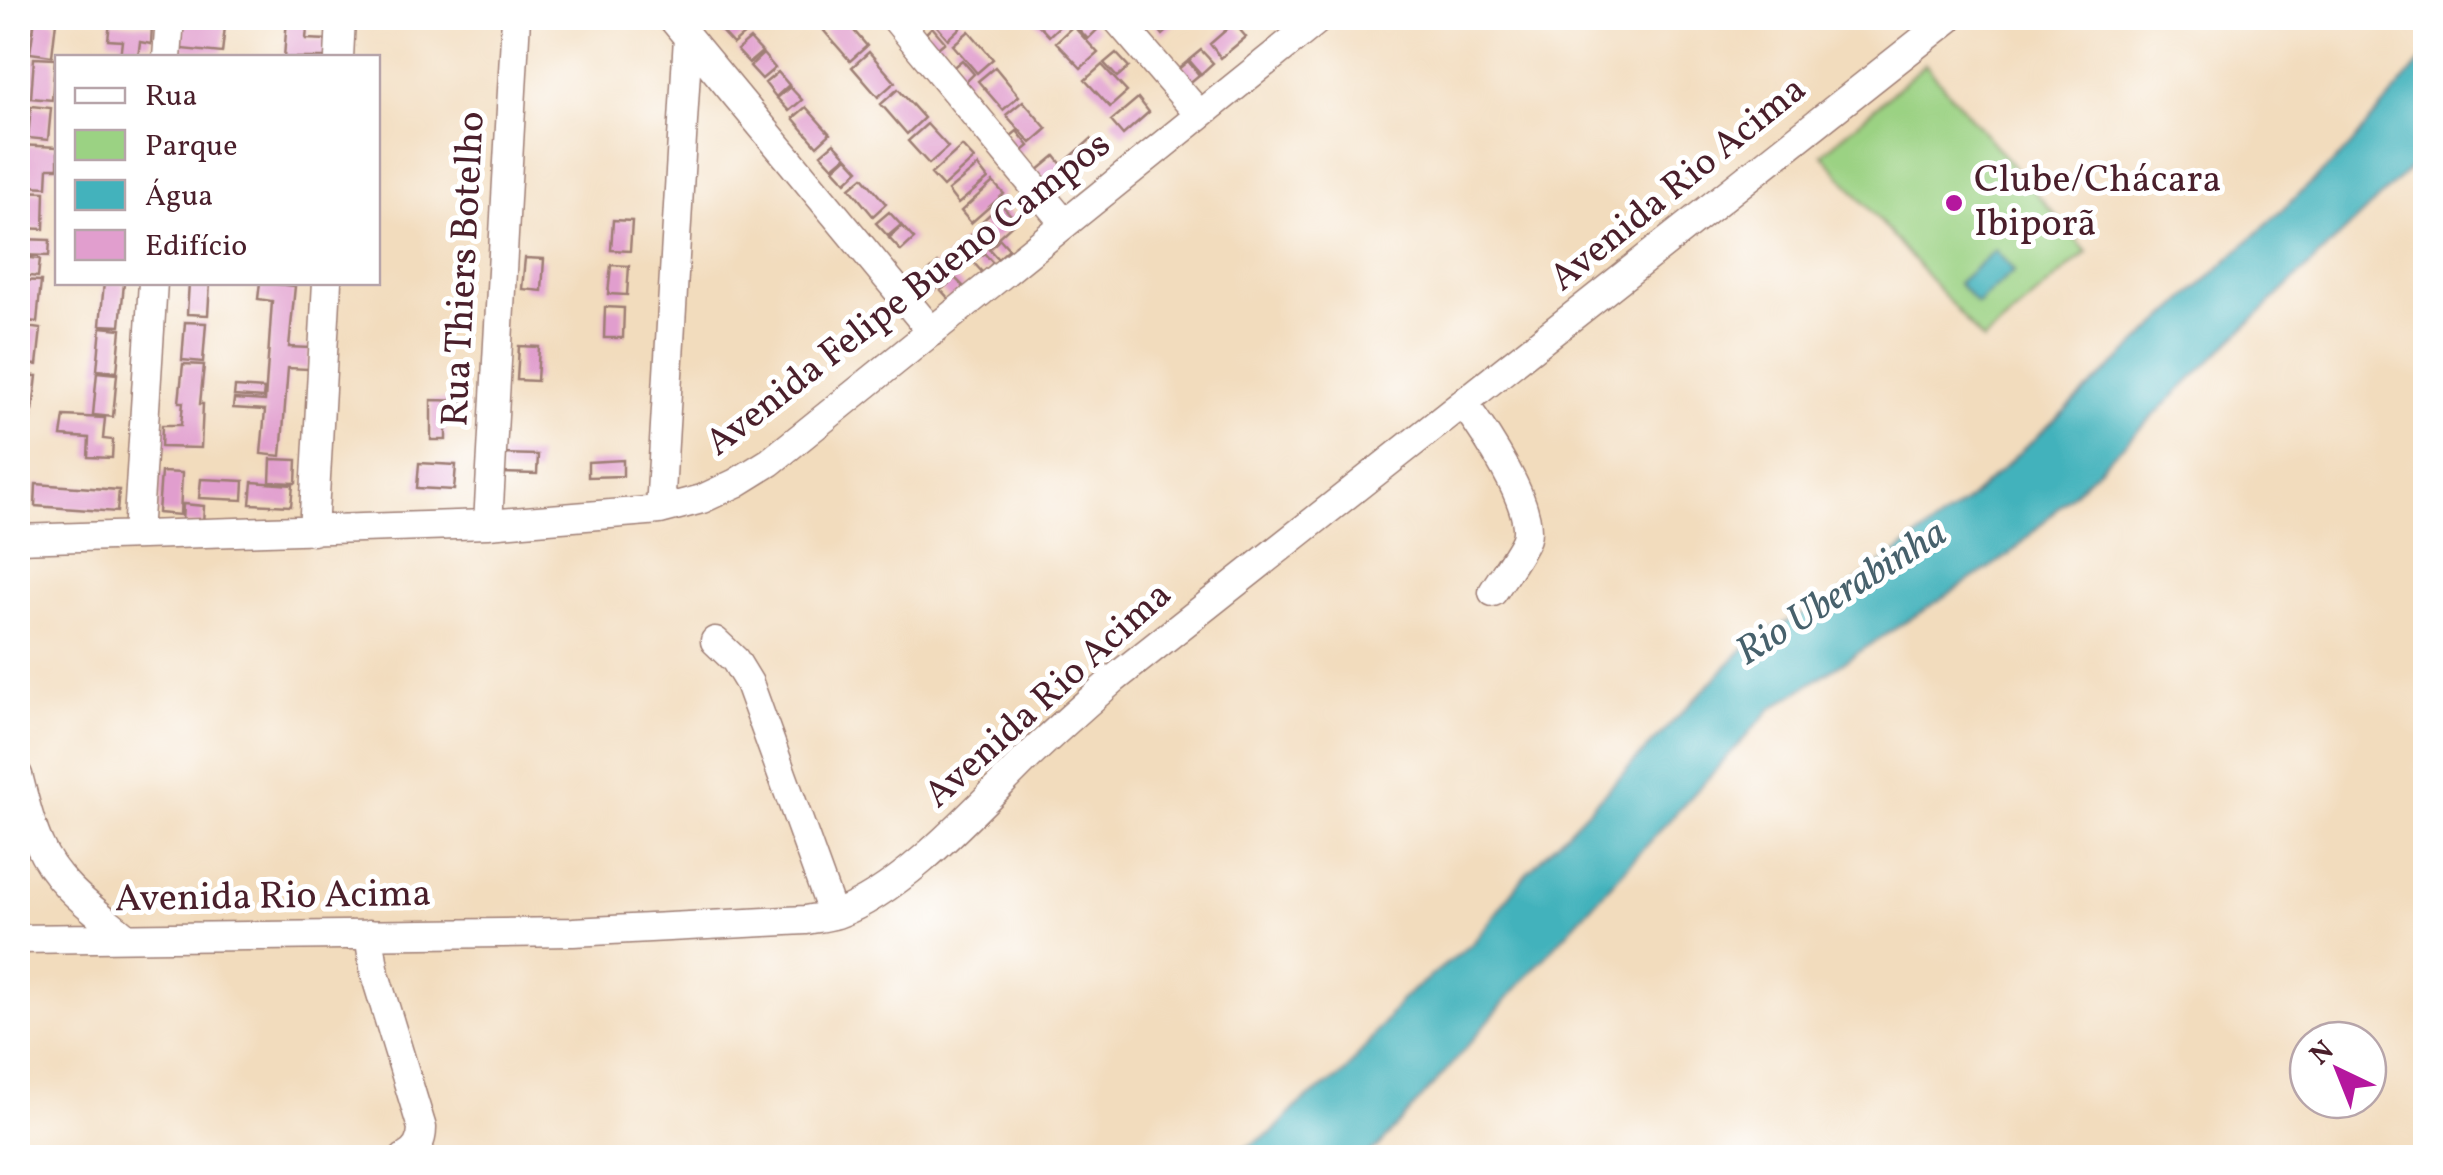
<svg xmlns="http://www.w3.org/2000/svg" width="2443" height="1175" viewBox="0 0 2443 1175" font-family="Vollkorn,serif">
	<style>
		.green { fill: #9bd283; stroke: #727857; stroke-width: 2.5 }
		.water { fill: #43b2bc; stroke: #466874; stroke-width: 2.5 }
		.building { fill: #e19ece }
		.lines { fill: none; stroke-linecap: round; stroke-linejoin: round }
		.minor-casing { stroke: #9e7e74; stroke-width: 31 }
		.minor { stroke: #fff; stroke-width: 28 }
		.poi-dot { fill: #b5179e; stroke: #fff; stroke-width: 4 }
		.labels { text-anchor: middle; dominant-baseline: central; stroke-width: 10; stroke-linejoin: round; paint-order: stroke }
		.poi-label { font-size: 38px; fill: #4a1f2b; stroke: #fff; text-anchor: start }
		.street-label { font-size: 38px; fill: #4a1f2b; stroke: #fff }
		.water-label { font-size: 40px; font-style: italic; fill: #47616c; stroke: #fff }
	</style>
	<rect width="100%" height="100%" fill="#fff"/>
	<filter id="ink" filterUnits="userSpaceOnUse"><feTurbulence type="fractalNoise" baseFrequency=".01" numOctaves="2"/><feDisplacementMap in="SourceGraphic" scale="20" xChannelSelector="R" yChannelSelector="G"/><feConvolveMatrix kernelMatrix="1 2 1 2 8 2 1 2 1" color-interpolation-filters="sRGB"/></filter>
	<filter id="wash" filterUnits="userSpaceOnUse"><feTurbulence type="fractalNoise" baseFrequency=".0048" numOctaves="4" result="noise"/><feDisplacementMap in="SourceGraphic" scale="40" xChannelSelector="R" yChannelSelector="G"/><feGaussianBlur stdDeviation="2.25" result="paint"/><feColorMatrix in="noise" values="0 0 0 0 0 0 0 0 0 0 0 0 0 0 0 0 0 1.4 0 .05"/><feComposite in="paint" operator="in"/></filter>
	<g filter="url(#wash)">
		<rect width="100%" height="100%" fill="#f2dcbd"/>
		<path class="green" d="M1925,64L2087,252L1983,341L1822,154Z"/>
		<path class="water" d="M2425,56V154L2009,555L1771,709L1512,993L1445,1072L1378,1147L1363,1157H1229L1273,1132L1300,1103L1344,1074L1403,998L1474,942L1526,874L1756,636L1827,603L1966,502L2348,149Z
			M1995,250L2014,271L1977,304L1958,283Z"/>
		<g id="blocks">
			<path class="building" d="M35,18L56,21L52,56L30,53Z
				M184,18H226L222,53L181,49Z
				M287,18H308L306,39L328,40V58H284Z
				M839,18H843L867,46L850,61L824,31Z
				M930,18H958L964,24L948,39Z
				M1032,18H1063L1066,20L1049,36Z
				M1084,18H1087L1098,29L1088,39L1075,25Z
				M1156,18H1175L1178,21L1163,35L1152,21Z
				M734,20L746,33L733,44L721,31Z
				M110,22L152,25L151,44L140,42L138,58H120L122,41L108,40Z
				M1234,23L1246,37L1221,58L1210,44Z
				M1073,26L1098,53L1081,68L1056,42Z
				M932,27L945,42L933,52L921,38Z
				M969,31L993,59L977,73L953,45Z
				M750,39L762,52L749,63L737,50Z
				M1201,50L1213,63L1201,74L1189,60Z
				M869,52L895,82L878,97L852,67Z
				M1116,53L1129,67L1117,77L1104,63Z
				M763,54L775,68L762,79L750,66Z
				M34,58L55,59L52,100L31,98Z
				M962,60L974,74L963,85L950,70Z
				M1188,61L1199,75L1187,85L1176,71Z
				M1102,65L1127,92L1110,107L1085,80Z
				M995,67L1019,96L1003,110L978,81Z
				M778,72L789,85L776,97L765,83Z
				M790,87L802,100L789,111L777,98Z
				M898,89L924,118L907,134L881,104Z
				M1138,98L1149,112L1123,135L1111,121Z
				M1023,101L1047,129L1031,143L1006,115Z
				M31,106L51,108L48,140L28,138Z
				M806,107L830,134L817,146L793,118Z
				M927,124L948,147L929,164L908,141Z
				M1017,131L1029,146L1017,156L1005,141Z
				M1091,139L1103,152L1077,175L1065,162Z
				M834,143L846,156L833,167L821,154Z
				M18,145L58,147V168H48L47,187L29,186V168L18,167Z
				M962,146L974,159L943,187L931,174Z
				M1055,156L1074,180L1056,194L1037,171Z
				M847,157L859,170L846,182L834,169Z
				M978,166L988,179L958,204L948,191Z
				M863,177L886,204L873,216L850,188Z
				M993,182L1004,194L971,223L961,211Z
				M21,191L45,192L44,229L20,228Z
				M1001,204L1016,221L994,241L979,224Z
				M889,212L901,225L888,236L876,223Z
				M613,220L632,221L630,251L611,250Z
				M902,226L914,239L901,251L889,238Z
				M974,232L986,246L956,273L945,259Z
				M20,239L50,240L49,256L19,255Z
				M1000,239L1009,249L998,259L989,249Z
				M984,253L993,263L983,273L973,262Z
				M21,257L40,259L38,277L19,275Z
				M525,258L544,259L542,291L522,289Z
				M938,263L950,276L922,301L910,288Z
				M611,265L629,266L627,295L608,294Z
				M955,278L964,287L950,300L941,290Z
				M18,280L41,281L37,322L18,320Z
				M104,282L124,283L120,326L100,325Z
				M189,282H210L208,315L187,314Z
				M260,282L295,286L289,347L310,348L308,369L288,368L281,456L261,454L265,410L233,408L234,399L265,401L272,301L258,299Z
				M605,307L624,308L623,338H604Z
				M185,322L206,323L203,362L182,360Z
				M18,326L41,329L37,365L18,363Z
				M101,327L121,329L117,372L97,370Z
				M519,346L539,347L537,381L517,380Z
				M183,364L204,365L200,404H203L201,448L161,447L162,425H181L183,402H179Z
				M97,372L117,374L113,417L93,415Z
				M18,375L37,376L33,411L18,409Z
				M235,387L264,389L263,398L234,396Z
				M431,400L467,401V420H446V440H431Z
				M18,416L31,417L28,459L18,458Z
				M64,416L105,418L103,439L113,440L112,458L88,457L89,438L61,436Z
				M501,454L538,455L537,474L501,473Z
				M271,459L297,460L296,483L270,482Z
				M623,460V476L588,477V462Z
				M419,463L456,465L454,490L417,488Z
				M161,472L182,473L180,515L158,513Z
				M201,479L244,481L243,500L199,498Z
				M252,482L293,485L291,506L250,504Z
				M18,484L29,485L27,506L18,505Z
				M36,484L119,490L117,512L35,506Z
				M183,504L204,506L203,525L182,523Z"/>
		</g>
	</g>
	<g filter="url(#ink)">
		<use href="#blocks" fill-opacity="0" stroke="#9e7e74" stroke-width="2.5"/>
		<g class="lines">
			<g class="minor-casing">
				<path id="minor" d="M672,18L932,332
					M895,18L1065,224
					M1116,18L1199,114
					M167,58L170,18
					M339,58L341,18
					M1464,404C1483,430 1535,506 1526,538C1523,549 1500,580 1493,592
					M660,510L688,37
					M488,524L516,18
					M313,531L327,282
					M137,535L153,282
					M18,539L488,524L660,510L702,499L736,483L770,462L1320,18
					M715,641L735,660L749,683L833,915
					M18,775C24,798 29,822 39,844C56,884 93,909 125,936
					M369,934L375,974L422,1128C422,1141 417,1152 404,1158
					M18,939L573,932L806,920C816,918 827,917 837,914C904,890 977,807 1028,757C1056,730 1085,705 1114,679L1950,18"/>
			</g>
			<use href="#minor" class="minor"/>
		</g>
	</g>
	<circle class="poi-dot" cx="1954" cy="203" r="10"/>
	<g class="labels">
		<g class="poi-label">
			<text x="1974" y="181">Clube/Chácara<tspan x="1974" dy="44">Ibiporã</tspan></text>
		</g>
		<g class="street-label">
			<text transform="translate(1679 185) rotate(-39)">Avenida Rio Acima</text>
			<text transform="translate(465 269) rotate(-87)">Rua Thiers Botelho</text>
			<text transform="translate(909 295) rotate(-38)">Avenida Felipe Bueno Campos</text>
			<text transform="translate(1049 696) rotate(-42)">Avenida Rio Acima</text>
			<text transform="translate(273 898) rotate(-1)">Avenida Rio Acima</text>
		</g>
		<g class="water-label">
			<text transform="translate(1842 594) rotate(-32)">Rio Uberabinha</text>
		</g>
	</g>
	<rect width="2443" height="1175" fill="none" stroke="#fff" stroke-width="60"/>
	<rect x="55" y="55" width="325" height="230" fill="#ffffff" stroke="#b7a5aa" stroke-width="2.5"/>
	<rect x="75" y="88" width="50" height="15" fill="#ffffff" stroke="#b7a5aa" stroke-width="2.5"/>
	<text x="145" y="105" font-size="30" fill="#4a1f2b">Rua</text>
	<rect x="75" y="130" width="50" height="30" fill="#9bd283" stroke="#b7a5aa" stroke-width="2.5"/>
	<text x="145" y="155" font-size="30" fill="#4a1f2b">Parque</text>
	<rect x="75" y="180" width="50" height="30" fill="#43b2bc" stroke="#b7a5aa" stroke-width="2.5"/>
	<text x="145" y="205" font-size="30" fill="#4a1f2b">Água</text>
	<rect x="75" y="230" width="50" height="30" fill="#e19ece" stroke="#b7a5aa" stroke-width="2.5"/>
	<text x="145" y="255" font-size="30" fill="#4a1f2b">Edifício</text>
	<g transform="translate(2338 1070) rotate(317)"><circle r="48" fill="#ffffff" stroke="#b7a5aa" stroke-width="2.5"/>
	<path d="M0-8L18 38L0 25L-18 38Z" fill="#b5179e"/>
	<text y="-15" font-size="28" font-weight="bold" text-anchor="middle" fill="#4a1f2b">N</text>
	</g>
</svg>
